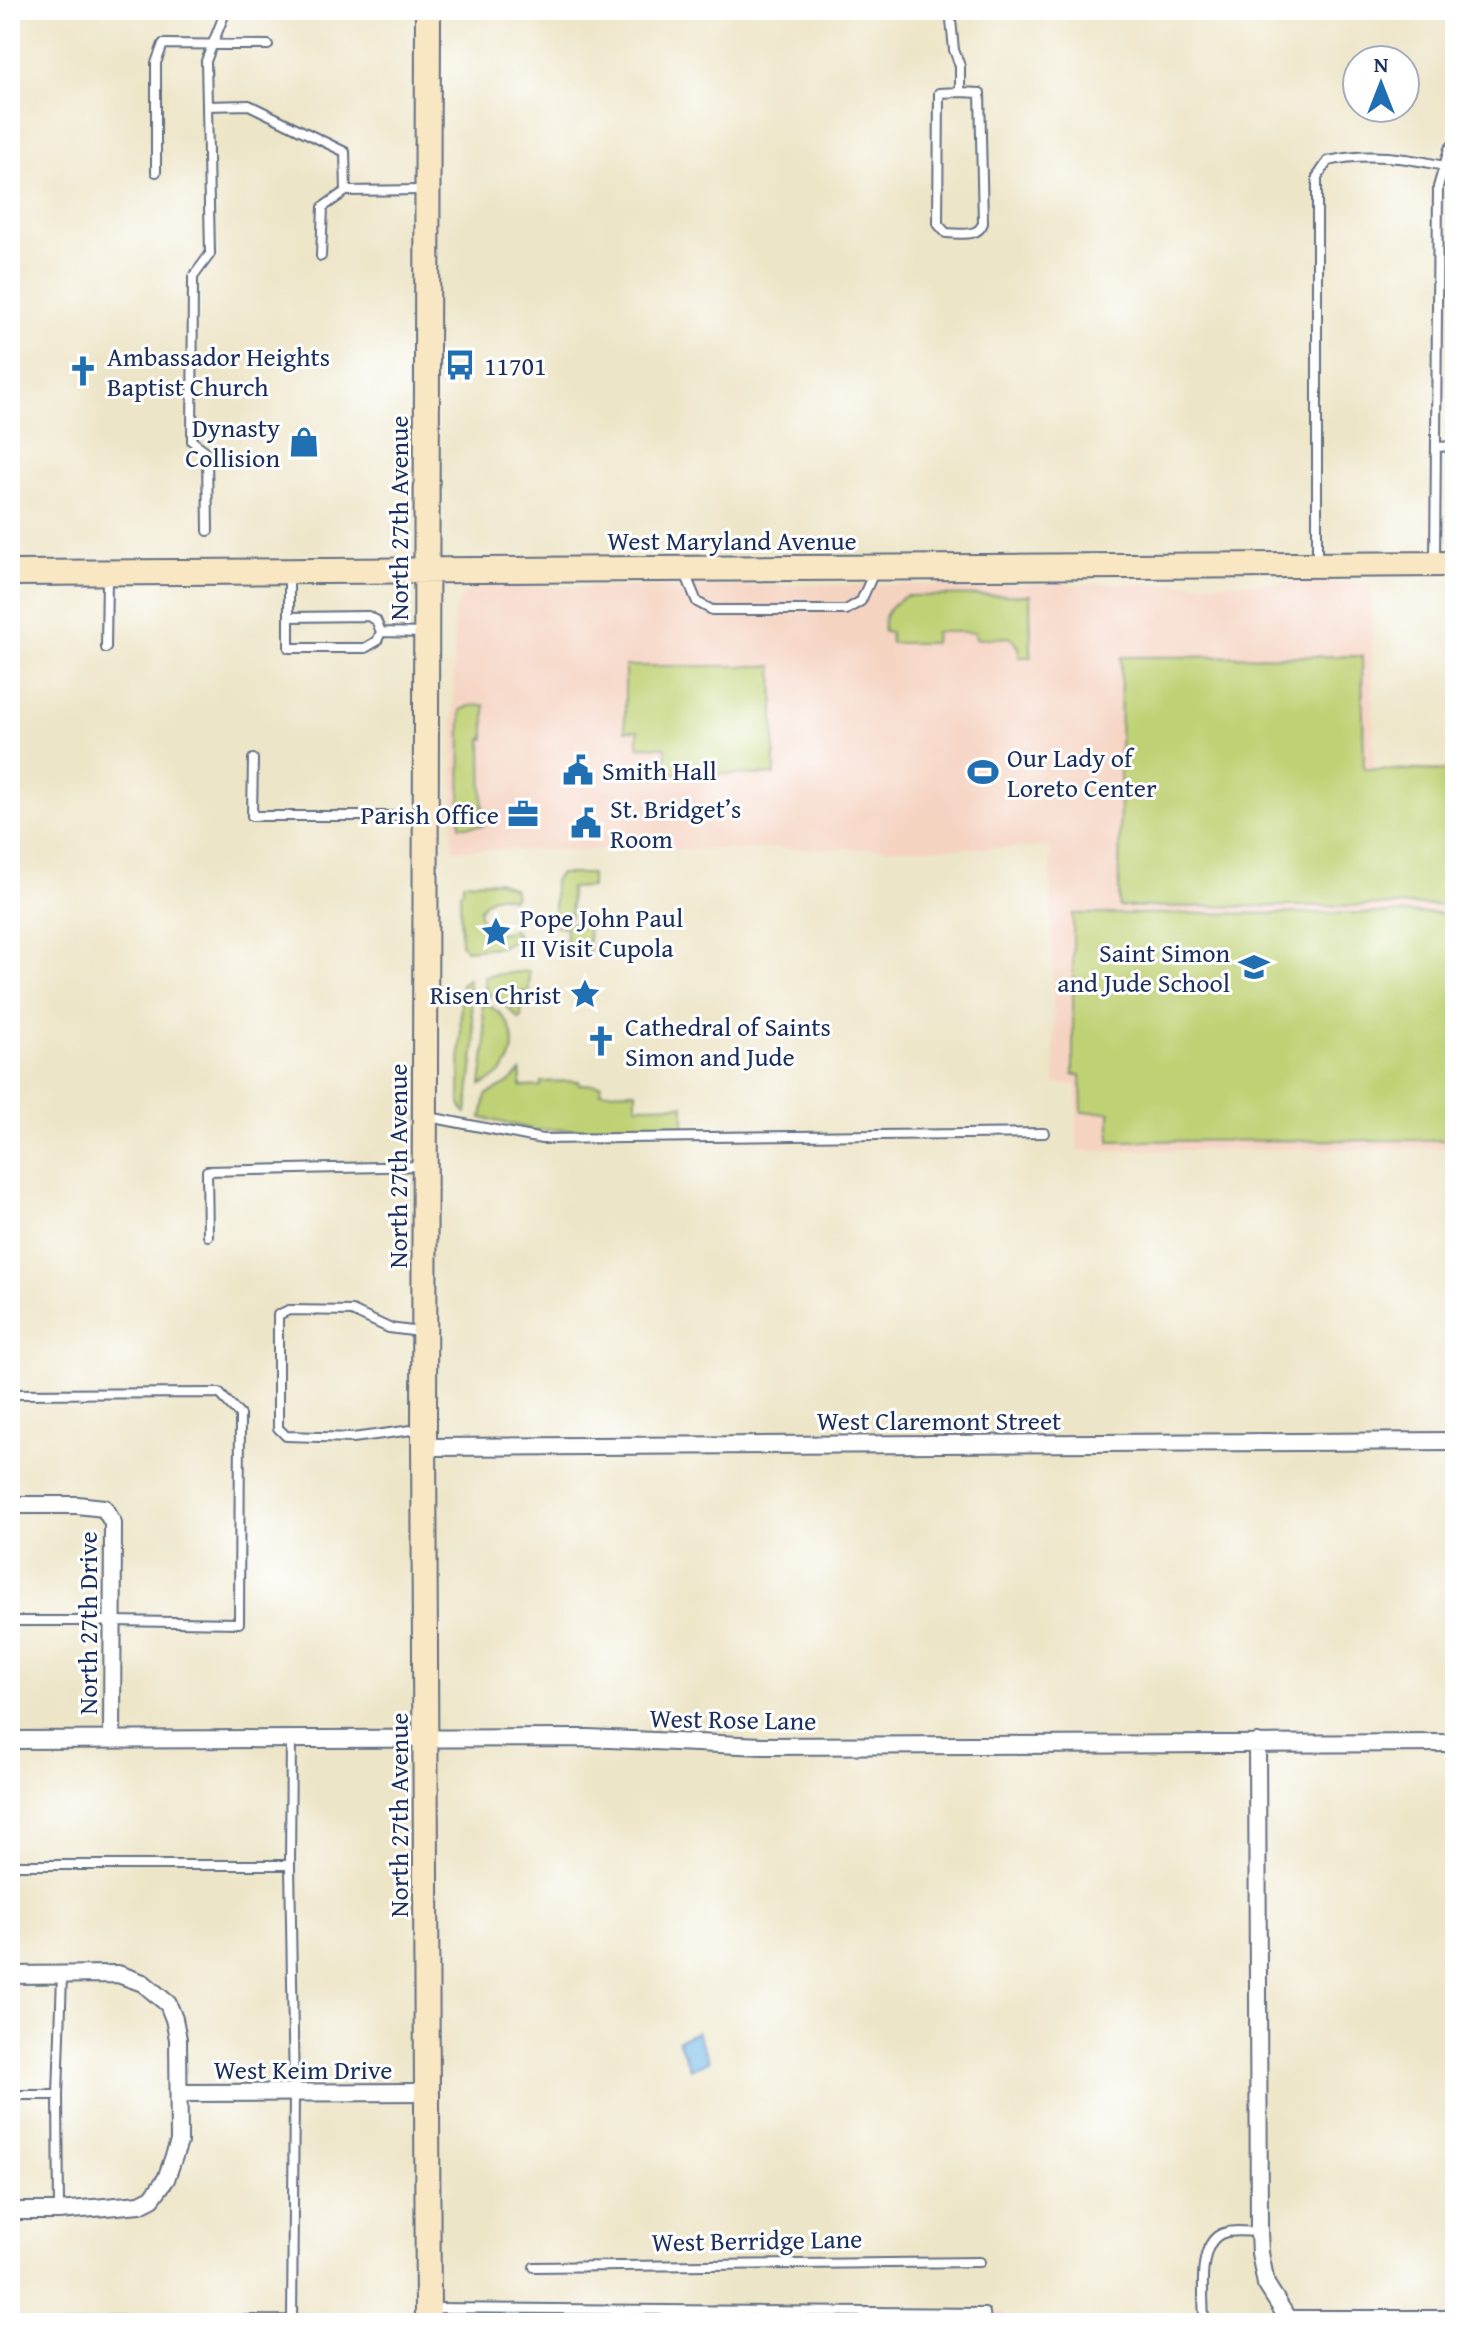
<svg xmlns="http://www.w3.org/2000/svg" width="1465" height="2333" viewBox="0 0 1465 2333" font-family="'Gentium Book Plus',serif">
	<style>
		.built { fill: #f5d3c1 }
		.green { fill: #bfd174; stroke: #6d8069; stroke-width: 2 }
		.water { fill: #6fb6e6; stroke: #4572a2; stroke-width: 2 }
		.lines { fill: none; stroke-linecap: round; stroke-linejoin: round }
		.lane-casing { stroke: #646f83; stroke-width: 12 }
		.street-casing { stroke: #646f83; stroke-width: 20 }
		.secondary-casing { stroke: #646f83; stroke-width: 28 }
		.lane { stroke: #fff; stroke-width: 8 }
		.street { stroke: #fff; stroke-width: 16 }
		.secondary { stroke: #f9e7c3; stroke-width: 24 }
		.labels { text-anchor: middle; dominant-baseline: central; stroke-width: 6; stroke-linejoin: round; paint-order: stroke }
		.poi-label { font-size: 26px; fill: #1b2f5e; stroke: #fff; text-anchor: start }
		.street-label { font-size: 26px; fill: #1b2f5e; stroke: #fff }
	</style>
	<rect width="100%" height="100%" fill="#fff"/>
	<filter id="ink" filterUnits="userSpaceOnUse"><feTurbulence type="fractalNoise" baseFrequency=".0125" numOctaves="2"/><feDisplacementMap in="SourceGraphic" scale="16" xChannelSelector="R" yChannelSelector="G"/><feConvolveMatrix kernelMatrix="1 2 1 2 8 2 1 2 1" color-interpolation-filters="sRGB"/></filter>
	<filter id="wash" filterUnits="userSpaceOnUse"><feTurbulence type="fractalNoise" baseFrequency=".006" numOctaves="4" result="noise"/><feDisplacementMap in="SourceGraphic" scale="32" xChannelSelector="R" yChannelSelector="G"/><feGaussianBlur stdDeviation="1.8" result="paint"/><feColorMatrix in="noise" values="0 0 0 0 0 0 0 0 0 0 0 0 0 0 0 0 0 1.4 0 .05"/><feComposite in="paint" operator="in"/></filter>
	<g filter="url(#wash)">
		<rect width="100%" height="100%" fill="#ede5c7"/>
		<path class="built" d="M1371,582L1374,768H1455V1148L1077,1151V1085L1055,1084L1050,848L453,850L454,613L463,595L473,587Z
			M1004,2312V2323H465V2316Z"/>
		<path class="green" d="M1030,595L1031,657H1019V647L1010,637L976,639L975,632H935L934,643H891L890,633L884,632C881,615 891,604 906,596Z
			M1362,656L1364,769L1455,771V905L1119,907L1121,657Z
			M625,666H773L775,775L666,773V747L638,746V730H625Z
			M485,705V739H482L483,826H460L461,710L470,706Z
			M559,874H591V887L570,888L571,917H554V881Z
			M498,881L513,888L515,896L512,899C498,892 488,896 480,909C478,929 494,938 512,930L516,933L515,939L500,947L465,950L464,947L461,944L460,892L463,890V882Z
			M1455,913V1140L1110,1141V1112H1082L1081,1075H1073V914Z
			M556,923H588L589,955L565,957L566,927H556Z
			M529,971V992H522L521,1018L519,1019L500,1000L486,993L484,976Z
			M468,979L475,1044L467,1112L465,1113L460,1104L461,984Z
			M482,1003C523,1017 524,1071 481,1085L486,1044Z
			M521,1072V1087L541,1086V1082L579,1081V1084L601,1085V1092L636,1091V1106L684,1105V1127L537,1130L482,1118L486,1095L506,1085Z"/>
		<path class="water" d="M697,2032L709,2061L690,2069L678,2040Z"/>
	</g>
	<g filter="url(#ink)">
		<g class="lines">
			<g class="lane-casing">
				<path id="lane" d="M226,10L206,61L207,106L249,105L345,152L346,191L423,190
					M950,10L954,50L960,66V92
					M960,92L980,93L983,223C978,238 960,233 946,233L938,224L939,93Z
					M207,106L210,254L193,277L192,441L207,452L208,531
					M156,172V63L163,44L268,45
					M321,256L323,207L346,191
					M1436,447L1455,446
					M1317,563V177L1328,161C1366,152 1406,157 1444,166
					M1435,563L1438,187L1449,149L1455,143
					M289,573V648H365L377,641L381,632
					M685,573L697,602L712,610H846L861,601L875,570
					M289,617L368,616L376,620L381,632
					M381,632L425,633
					M106,648L107,577
					M253,759L252,816H424
					M429,1117L542,1139L1044,1133
					M208,1236L207,1171L424,1166
					M10,1394L219,1393L240,1415L239,1623L112,1621H10
					M419,1429L353,1438L286,1436L278,1428V1315L289,1310L352,1311L389,1328L420,1332
					M291,1739L290,1865L294,2093L292,2320
					M10,1865H290
					M10,2095H58
					M59,2211L58,2095L62,1975
					M534,2267L980,2262
					M432,2308L985,2313L986,2323
					M10,2321L292,2320L425,2321
					M1204,2323C1204,2299 1196,2246 1221,2234C1232,2229 1247,2232 1259,2232"/>
			</g>
			<g class="street-casing">
				<path id="street" d="M424,1447L1455,1441
					M10,1505H77L104,1508L113,1523L112,1740
					M10,1740L588,1738L762,1746L1455,1743
					M1257,1743L1259,2232L1260,2253L1266,2284L1288,2319H1455
					M10,1975L118,1974L143,1983L168,2004L174,2019L178,2039L179,2142L166,2179L152,2198L140,2204L59,2211H10
					M179,2093L428,2092"/>
			</g>
			<g class="secondary-casing">
				<path id="secondary" d="M10,573L1455,564
					M428,2323L424,1428L428,10"/>
			</g>
			<use href="#lane" class="lane"/>
			<use href="#street" class="street"/>
			<use href="#secondary" class="secondary"/>
		</g>
	</g>
	<defs>
		<g id="bus-bare" transform="scale(2.4)"><path d="M-5-6H5V4H4V6H2V4H-2V6H-4V4H-5ZM-3.5-4V0h7V-4ZM-3.5 1.2v1.5H-2V1.2ZM2 1.2v1.5H3.5V1.2Z" fill="#1f6fb2" stroke="#fff" stroke-width="2.5" paint-order="stroke"/></g>
		<g id="church-bare" transform="scale(2.4)"><path d="M-1.2-6h2.4v3.5h3.3v2.4h-3.3V6h-2.4V-.1h-3.3v-2.4h3.3Z" fill="#1f6fb2" stroke="#fff" stroke-width="2.5" paint-order="stroke"/></g>
		<g id="shop-bare" transform="scale(2.4)"><path d="M-5-2.5h2.3a2.7 3.5 0 0 1 5.4 0H5L5.5 6h-11ZM-1.5-2.5h3a1.5 2.3 0 0 0-3 0Z" fill="#1f6fb2" stroke="#fff" stroke-width="2.5" paint-order="stroke"/></g>
		<g id="civic-bare" transform="scale(2.4)"><path d="M-.6-6.5H3V-4.5H.6V-3L4-1V1h2V6H-6V1h2V-1L-.6-3ZM-1.2 2.5V6h2.4V2.5Z" fill="#1f6fb2" stroke="#fff" stroke-width="2.5" paint-order="stroke"/></g>
		<g id="stadium-bare" transform="scale(2.4)"><path d="M0-5a6.5 5 0 1 0 0 10a6.5 5 0 1 0 0-10ZM-3.5-1.8h7v3.6h-7Z" fill="#1f6fb2" stroke="#fff" stroke-width="2.5" paint-order="stroke"/></g>
		<g id="office-bare" transform="scale(2.4)"><path d="M-6-3h4V-5.5h4V-3h4V5H-6ZM-1-4.5V-3h2v-1.5ZM-6 0V1H6V0Z" fill="#1f6fb2" stroke="#fff" stroke-width="2.5" paint-order="stroke"/></g>
		<g id="sight-bare" transform="scale(2.4)"><path d="M0-6L1.8-2.2L6-1.7L2.9 1.2L3.7 5.4L0 3.3L-3.7 5.4L-2.9 1.2L-6-1.7L-1.8-2.2Z" fill="#1f6fb2" stroke="#fff" stroke-width="2.5" paint-order="stroke"/></g>
		<g id="school-bare" transform="scale(2.4)"><path d="M0-5L7-2L0 1L-7-2ZM-4 1L0 2.5L4 1V4Q0 6-4 4Z" fill="#1f6fb2" stroke="#fff" stroke-width="2.5" paint-order="stroke"/></g>
	</defs>
	<g fill-rule="evenodd">
		<use href="#bus-bare" x="460" y="365"/>
		<use href="#church-bare" x="83" y="371"/>
		<use href="#shop-bare" x="304" y="442"/>
		<use href="#civic-bare" x="578" y="770"/>
		<use href="#stadium-bare" x="983" y="772"/>
		<use href="#office-bare" x="523" y="814"/>
		<use href="#civic-bare" x="586" y="823"/>
		<use href="#sight-bare" x="496" y="932"/>
		<use href="#school-bare" x="1254" y="967"/>
		<use href="#sight-bare" x="585" y="994"/>
		<use href="#church-bare" x="601" y="1041"/>
	</g>
	<g class="labels">
		<g class="poi-label">
			<text x="107" y="356">Ambassador Heights<tspan x="107" dy="30">Baptist Church</tspan></text>
			<text x="484" y="365">11701</text>
			<text x="280" y="427" text-anchor="end">Dynasty<tspan x="280" dy="30">Collision</tspan></text>
			<text x="1007" y="757">Our Lady of<tspan x="1007" dy="30">Loreto Center</tspan></text>
			<text x="602" y="770">Smith Hall</text>
			<text x="610" y="808">St. Bridget’s<tspan x="610" dy="30">Room</tspan></text>
			<text x="499" y="814" text-anchor="end">Parish Office</text>
			<text x="520" y="917">Pope John Paul<tspan x="520" dy="30">II Visit Cupola</tspan></text>
			<text x="1230" y="952" text-anchor="end">Saint Simon<tspan x="1230" dy="30">and Jude School</tspan></text>
			<text x="561" y="994" text-anchor="end">Risen Christ</text>
			<text x="625" y="1026">Cathedral of Saints<tspan x="625" dy="30">Simon and Jude</tspan></text>
		</g>
		<g class="street-label">
			<text transform="translate(398 518) rotate(-90)">North 27th Avenue</text>
			<text x="732" y="540">West Maryland Avenue</text>
			<text transform="translate(397 1166) rotate(-90)">North 27th Avenue</text>
			<text x="939" y="1420">West Claremont Street</text>
			<text transform="translate(87 1623) rotate(-90)">North 27th Drive</text>
			<text transform="translate(733 1719) rotate(1)">West Rose Lane</text>
			<text transform="translate(398 1815) rotate(-90)">North 27th Avenue</text>
			<text x="303" y="2069">West Keim Drive</text>
			<text transform="translate(757 2240) rotate(-1)">West Berridge Lane</text>
		</g>
	</g>
	<rect width="1465" height="2333" fill="none" stroke="#fff" stroke-width="40"/>
	<g transform="translate(1381 84)"><circle r="38" fill="#ffffff" stroke="#a4acbf" stroke-width="2"/>
	<path d="M0-6L14 30L0 20L-14 30Z" fill="#1f6fb2"/>
	<text y="-12" font-size="22" font-weight="bold" text-anchor="middle" fill="#1b2f5e">N</text>
	</g>
</svg>
